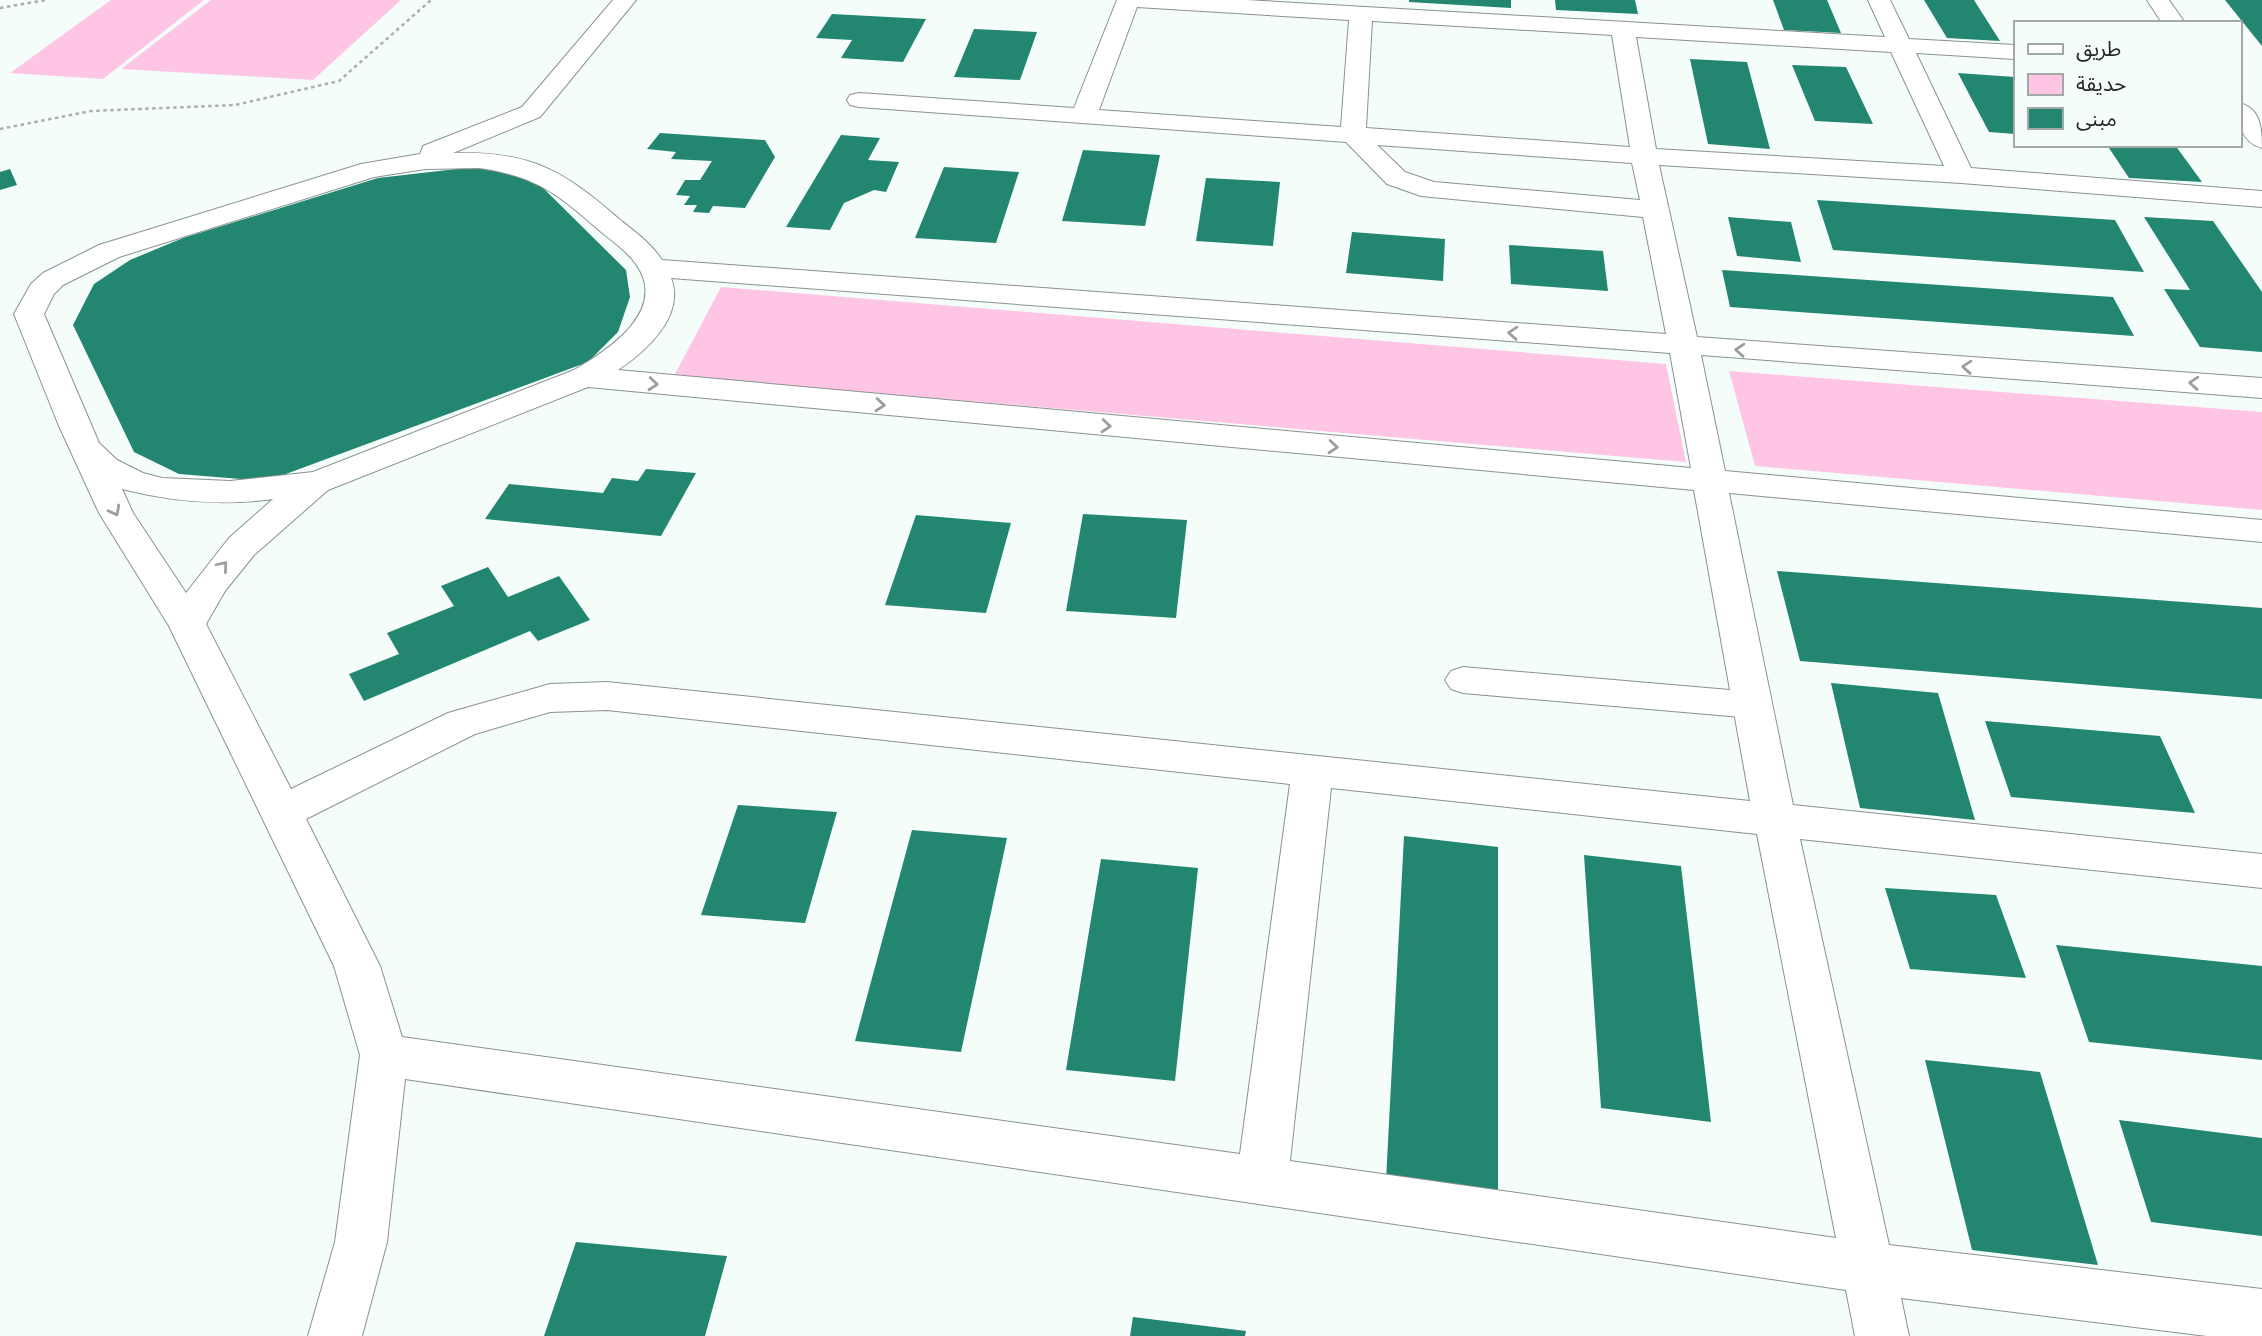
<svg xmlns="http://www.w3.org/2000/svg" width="2262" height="1336" viewBox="0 0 2262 1336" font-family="'Fira Sans','Noto Sans Arabic',sans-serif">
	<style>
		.green { fill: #fec6e4 }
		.building { fill: #228670 }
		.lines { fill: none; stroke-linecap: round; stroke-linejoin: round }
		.lane-casing { stroke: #8a9290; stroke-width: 2 }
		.street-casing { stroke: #8a9290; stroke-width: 2 }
		.path { stroke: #a8afad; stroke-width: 2.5; stroke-dasharray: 3.5 3.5; stroke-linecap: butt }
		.lane { fill: #fff; fill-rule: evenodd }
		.street { fill: #fff; fill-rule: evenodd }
		.oneway { stroke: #9d9f9e }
	</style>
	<rect width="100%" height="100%" fill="#f4fdfa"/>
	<path class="green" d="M111,0H204L103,79L10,73Z
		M211,0H401L313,80L121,69Z
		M721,287L1666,364L1686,462L674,376Z
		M1729,371L2262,412V510L1755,466Z"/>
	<path class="building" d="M1409,0H1511V8L1409,2Z
		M1555,0H1635L1638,14L1556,10Z
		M1773,0H1827L1841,33L1784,30Z
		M1924,0H1974L2000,41L1947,38Z
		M2225,0H2262V46L2241,20Z
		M832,14L926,19L903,62L841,58L852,40L816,38Z
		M974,29L1037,32L1020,80L954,77Z
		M1690,59L1747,62L1770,149L1708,144Z
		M1792,65L1846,67L1873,124L1815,121Z
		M1958,73L2015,77V134L1989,132Z
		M660,133L765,140L775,157L745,208L713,206L709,213L693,212L697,205H684L690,196L676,195L685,180H700L712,161L671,159L676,152L647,149Z
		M841,135L880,138L868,160L899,162L886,192L874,190L844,203L830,230L786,227Z
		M2107,145H2175L2202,182L2129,178Z
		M1083,150L1160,155L1145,226L1062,221Z
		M474,167L510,172L537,182L626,270L630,297L618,332L588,362L267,481L179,474L134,452L73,325L94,284L130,260L183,238L378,178Z
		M944,167L1019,172L996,243L915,238Z
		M10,169L17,185L0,190V172Z
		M1206,178L1280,182L1273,246L1196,241Z
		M1817,200L2115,220L2144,272L1833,250Z
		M1728,217L1791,222L1801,262L1737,256Z
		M2144,217L2213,221L2262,292V352L2200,347L2164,289L2190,290Z
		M1352,232L1445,239L1443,281L1346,273Z
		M1509,245L1603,251L1608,291L1511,284Z
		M1722,270L2113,297L2134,336L1730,307Z
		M646,469L696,473L661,536L485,519L509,484L603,493L612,478L638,481Z
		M1083,514L1187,520L1176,618L1066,611Z
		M916,515L1011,523L986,613L885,605Z
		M488,567L508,597L559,576L590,620L538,641L530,631L364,701L349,674L399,654L387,633L454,606L441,586Z
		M1777,571L2262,608V699L1800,661Z
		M1831,683L1938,693L1975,820L1860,808Z
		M1985,721L2160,736L2195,813L2011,797Z
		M738,805L837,812L805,923L701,915Z
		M912,830L1007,838L961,1052L855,1041Z
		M1404,836L1498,847V1197L1386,1180Z
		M1584,855L1681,866L1711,1122L1601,1108Z
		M1101,859L1198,868L1175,1081L1066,1070Z
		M1885,888L1996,895L2026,978L1910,969Z
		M2056,945L2262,966V1060L2089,1042Z
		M1925,1060L2040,1072L2098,1265L1972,1250Z
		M2119,1120L2262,1138V1236L2151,1222Z
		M576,1242L727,1256L705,1336H544Z
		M1133,1317L1246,1331L1245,1336H1130Z"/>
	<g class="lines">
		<g class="lane-casing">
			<path id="lane" d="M1463,667L1753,692L1766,696L1771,705L1766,714L1753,718L1463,693L1451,689L1445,680L1451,671Z"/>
		</g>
		<g class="street-casing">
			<path id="street" d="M613,0H636L540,117L453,153C530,151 563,170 619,219C635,232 651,243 662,260L1666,334L1643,217L1421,196L1387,184L1346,142L859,107L850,105L847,100L850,95L859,93L1074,108L1117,0H1246L1885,37L1868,0H1890L1909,39L2015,45V59L1916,53L1971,168L2262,191V207L1961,183L1659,165L1697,337L2262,378V398L1701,355L1725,471L2262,520V542L1729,493L1793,805L2262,854V888L1800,839L1889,1245L2262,1289V1336H2207L1901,1298L1909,1336H1855L1846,1290L405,1079L387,1242L362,1336H308L335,1242L360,1055L334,966L169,626L99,513L59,426L14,314L31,284L43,273L99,245L361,164L420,154L423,146L522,107ZM1137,7L1349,20L1341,127L1099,110ZM1372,21L1612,35L1630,147L1366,128ZM1636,37L1891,52L1944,166L1656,149ZM1377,145L1632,163L1640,200L1434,182L1405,172ZM479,168C536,176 558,194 600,231C612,241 627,251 636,264C669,311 608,350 574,370L313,472L230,481L162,478L143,473L117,460L99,443L44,314L54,294L63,285L119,257L374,177L425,169ZM671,278L1670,353L1691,468L618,370C645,352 686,316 671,278ZM588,387L1694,490L1750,801L607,682L550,684L448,713L291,789L206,624L225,591L254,555L328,490ZM122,489C173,502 221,506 273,499L229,538L186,593L133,513ZM607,710L1290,784L1240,1154L402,1037L380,966L306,819L475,734L550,712ZM1331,788L1757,834L1836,1238L1290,1161Z
				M2147,0H2169L2185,23H2162Z
				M2239,103C2261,108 2262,129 2262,148C2240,142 2239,122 2239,103Z"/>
		</g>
		<path class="path" d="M0,8L46,0
			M0,129L91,111L235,105L339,81L431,0"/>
		<use href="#lane" class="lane"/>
		<use href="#street" class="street"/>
	</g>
	<defs><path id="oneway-chevron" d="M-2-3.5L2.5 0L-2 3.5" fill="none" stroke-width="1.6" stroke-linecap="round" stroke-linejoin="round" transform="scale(1.75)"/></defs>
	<g class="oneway">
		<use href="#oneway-chevron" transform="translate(1513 333) rotate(-176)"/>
		<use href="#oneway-chevron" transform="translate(1740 350) rotate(-176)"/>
		<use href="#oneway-chevron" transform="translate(1967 367) rotate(-176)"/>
		<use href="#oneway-chevron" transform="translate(2194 383) rotate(-176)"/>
		<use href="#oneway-chevron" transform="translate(653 384) rotate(5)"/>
		<use href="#oneway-chevron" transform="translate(880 405) rotate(5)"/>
		<use href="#oneway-chevron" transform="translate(1106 426) rotate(5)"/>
		<use href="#oneway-chevron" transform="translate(1333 447) rotate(5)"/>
		<use href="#oneway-chevron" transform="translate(115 511) rotate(62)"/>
		<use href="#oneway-chevron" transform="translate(223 566) rotate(-50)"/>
	</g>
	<rect x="2014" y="21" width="228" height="126" fill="#f4fdfa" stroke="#a2a8a6" stroke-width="2"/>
	<rect x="2028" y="44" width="35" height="10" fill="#ffffff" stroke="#a2a8a6" stroke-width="2"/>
	<text x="2076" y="56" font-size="21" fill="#262928">طريق</text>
	<rect x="2028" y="74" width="35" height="21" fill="#fec6e4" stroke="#a2a8a6" stroke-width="2"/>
	<text x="2076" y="91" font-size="21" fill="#262928">حديقة</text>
	<rect x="2028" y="108" width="35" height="21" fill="#228670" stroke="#a2a8a6" stroke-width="2"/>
	<text x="2076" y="126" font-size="21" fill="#262928">مبنى</text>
</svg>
